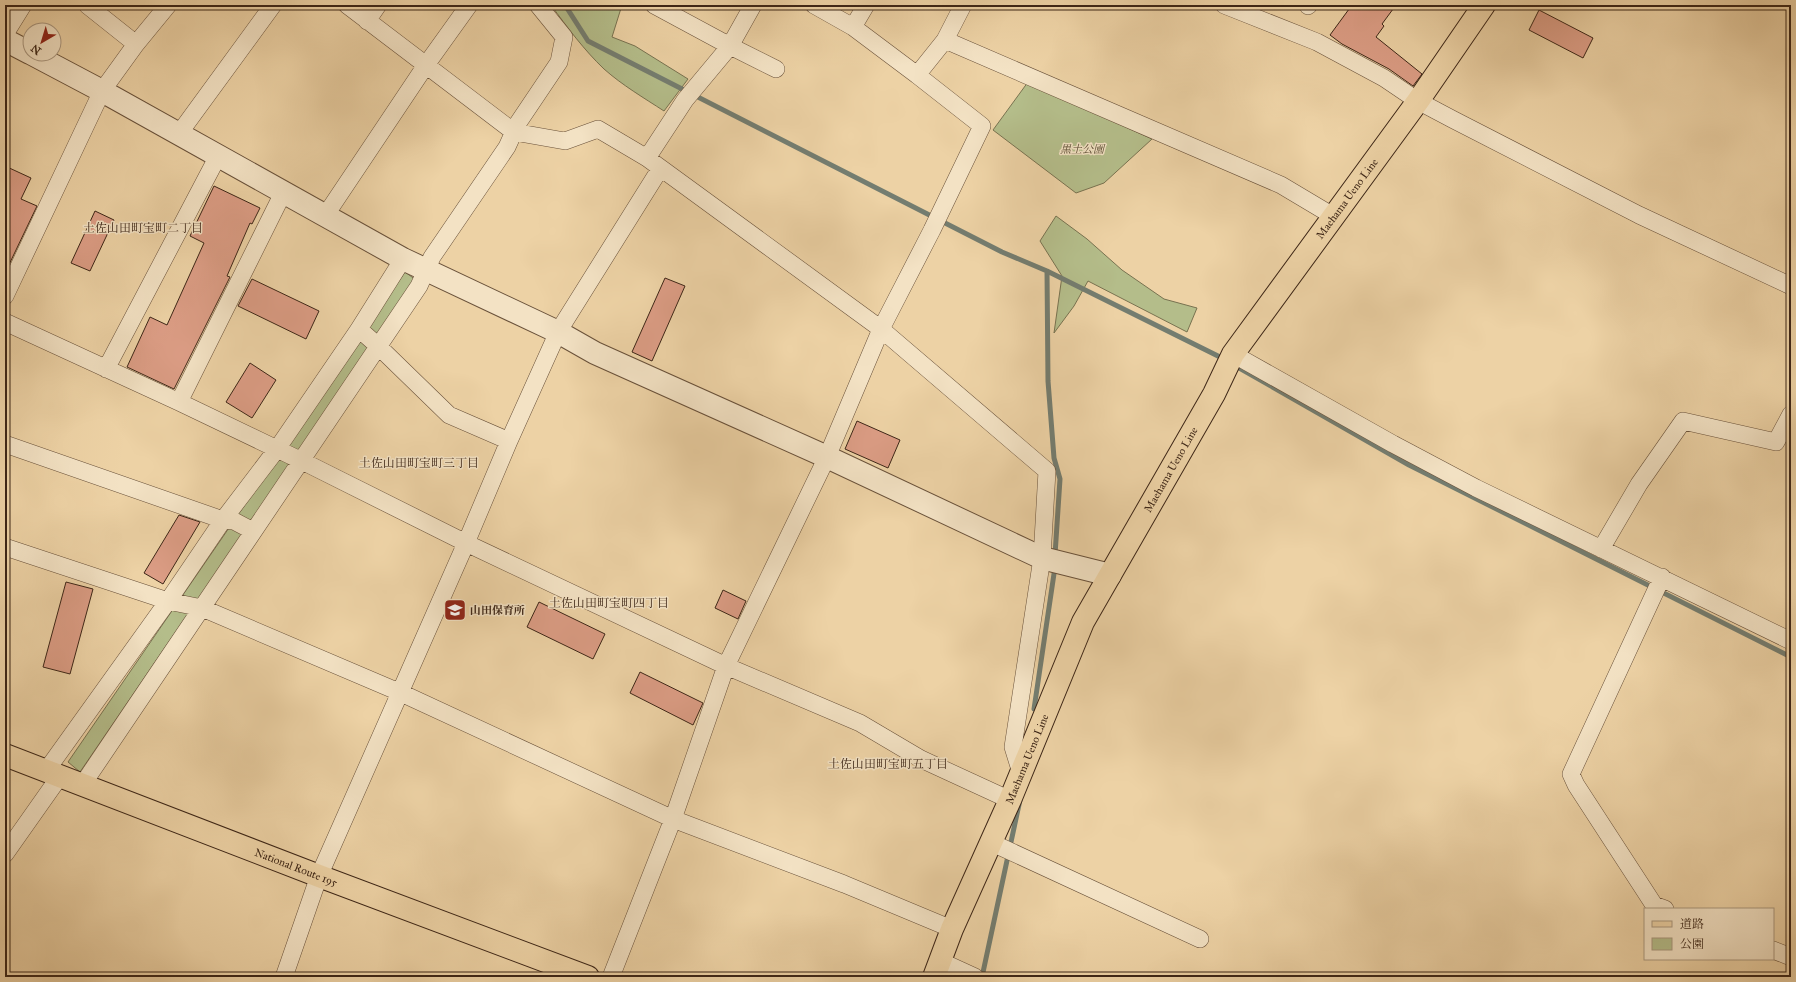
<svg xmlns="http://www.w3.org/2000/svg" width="1796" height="982" viewBox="0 0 1796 982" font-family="'IM FELL Great Primer','Noto Serif JP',serif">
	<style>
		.green { fill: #b4bd8a; stroke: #787250 }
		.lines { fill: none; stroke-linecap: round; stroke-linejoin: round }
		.stream { stroke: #747d70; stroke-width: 5 }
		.building { fill: #dc9d85; stroke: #3d2617 }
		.minor-casing { stroke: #69513a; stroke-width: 18 }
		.tertiary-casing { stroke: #69513a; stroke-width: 24 }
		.primary-casing { stroke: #3d2617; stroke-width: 24 }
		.trunk-casing { stroke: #3d2617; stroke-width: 24 }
		.minor { stroke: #f3e2c4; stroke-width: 17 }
		.tertiary { stroke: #f3e2c4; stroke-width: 22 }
		.primary { stroke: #edd2a5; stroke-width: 22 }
		.trunk { stroke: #edd2a5; stroke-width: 22 }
		.labels { text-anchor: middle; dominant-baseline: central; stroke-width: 3; stroke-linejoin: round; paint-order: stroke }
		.park-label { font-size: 11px; font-style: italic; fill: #5b4c34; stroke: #f3e2c4 }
		.street-label { font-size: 11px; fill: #3d2617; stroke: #f3e2c4 }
		.poi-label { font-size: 11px; font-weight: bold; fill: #3d2617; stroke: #f3e2c4; text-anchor: start }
		.neighbourhood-label { font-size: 12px; fill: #3d2617; stroke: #f3e2c4 }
	</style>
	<rect width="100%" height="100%" fill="#edd2a5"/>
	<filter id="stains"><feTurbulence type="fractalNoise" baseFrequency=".005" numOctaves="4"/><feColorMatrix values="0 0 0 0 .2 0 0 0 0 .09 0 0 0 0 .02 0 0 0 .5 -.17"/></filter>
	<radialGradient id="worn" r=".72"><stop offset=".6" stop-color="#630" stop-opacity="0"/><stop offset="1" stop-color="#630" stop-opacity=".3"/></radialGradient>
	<path class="green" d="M551,5H622L612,37L635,46L688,79L664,111C644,98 622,85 604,69C584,50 567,27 551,5Z
		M1752,5H1791V9L1756,6Z
		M1028,82L1152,139L1104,183L1076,193L993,130Z
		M1056,216L1087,239L1122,270L1164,299L1197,308L1187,332L1088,281L1074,306L1054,333L1062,276L1040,241Z
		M405,272L416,280L80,772L68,762Z"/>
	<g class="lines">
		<path class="stream" d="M565,5L588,41L1002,252L1047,271L1226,360
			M1047,271L1048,381L1054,458L1060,479L1055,555
			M1234,365L1409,465L1791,657
			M1034,709L1055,567
			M982,977L1020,800"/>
	</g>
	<path class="building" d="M1352,5H1396L1382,24L1384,26L1376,37L1422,74L1413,86L1389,69L1342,44L1330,35Z
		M1539,10L1593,38L1583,58L1529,30Z
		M5,166L31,178L21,199L37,206L5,273Z
		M214,186L260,208L252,224L250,223L227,276L230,277L174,389L127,367L150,317L167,325L204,243L190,236Z
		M95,211L114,220L90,271L71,263Z
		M665,278L685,286L652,361L632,352Z
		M252,279L319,311L306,339L238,306Z
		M250,363L276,380L252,418L226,402Z
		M857,421L900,440L888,468L845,449Z
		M179,515L200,522L163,584L144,573Z
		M66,582L93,589L70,674L43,667Z
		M723,590L746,601L738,619L715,608Z
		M539,602L605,634L593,659L527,627Z
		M640,672L703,703L693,725L630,693Z"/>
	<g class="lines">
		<g class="minor-casing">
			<path id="minor" d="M87,5L136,44
				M347,5L514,132L565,141L598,129L647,158L881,329L1047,471L1042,558L1013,747L1021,773
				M654,5L730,46L776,69
				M814,5L853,27L917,75L945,40L963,5
				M1224,5L1317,42L1384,78L1418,101L1452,119L1639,215L1791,286
				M1308,6L1309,5
				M367,21L378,5
				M853,27L866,5
				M5,34L23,5
				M945,40L1281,185L1333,216
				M178,135L273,5
				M647,158L685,100L730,46L753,5
				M325,216L426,65L469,5
				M5,296L102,91L136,44L168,5
				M5,322L179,402L302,461L466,543L726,666L860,723L921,759L1010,800
				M359,329L378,346L449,415L509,441
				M1233,354L1393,444L1476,488L1791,641
				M106,369L218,156
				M179,402L283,193
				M5,444L223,520L234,521L253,531
				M5,547L168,601L202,608L399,692L673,819L844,884L952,929
				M1601,549L1639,484L1683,421L1776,442L1791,414
				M1662,577L1571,774L1576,785L1654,905L1665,909
				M46,771L168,601L223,520L277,449L359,329L403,259
				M83,784L419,286L432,257L507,147L518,123L559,62L564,37L538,5
				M990,842L1200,939
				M5,854L60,776
				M1773,950L1791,957
				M940,961L975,977
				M284,977L319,876L466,543L509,441L558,332L660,169
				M611,977L673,819L726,666L827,457L881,329L932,230L982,126L917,75"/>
		</g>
		<g class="tertiary-casing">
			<path id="tertiary" d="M5,40L30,53
				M32,54L102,91L403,259L558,332L595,353L827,457L1042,558L1110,575"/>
		</g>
		<g class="primary-casing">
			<g id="primary">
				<path id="s1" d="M934,977L952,929L1010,800L1083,622L1214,394L1233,354L1418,101L1484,5"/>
			</g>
		</g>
		<g class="trunk-casing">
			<g id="trunk">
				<path id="s2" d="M5,755L319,876L588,977"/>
			</g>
		</g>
		<use href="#minor" class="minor"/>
		<use href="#tertiary" class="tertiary"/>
		<use href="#primary" class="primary"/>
		<use href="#trunk" class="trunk"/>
	</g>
	<defs>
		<g id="school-square" transform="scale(1.15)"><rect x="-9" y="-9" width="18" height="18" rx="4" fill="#8f2418" stroke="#f3e2c4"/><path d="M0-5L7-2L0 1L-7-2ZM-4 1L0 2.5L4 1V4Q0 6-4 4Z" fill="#fff"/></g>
	</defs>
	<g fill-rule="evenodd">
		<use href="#school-square" x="455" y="610"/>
	</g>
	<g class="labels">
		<g class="park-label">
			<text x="1082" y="149">黒土公園</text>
		</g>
		<g class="street-label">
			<text stroke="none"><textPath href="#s1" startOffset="885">Maehama Ueno Line</textPath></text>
			<text stroke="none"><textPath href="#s1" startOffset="561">Maehama Ueno Line</textPath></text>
			<text stroke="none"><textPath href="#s1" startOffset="237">Maehama Ueno Line</textPath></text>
			<text stroke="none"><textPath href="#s2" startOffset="312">National Route 195</textPath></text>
		</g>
		<g class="poi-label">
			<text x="470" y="610">山田保育所</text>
		</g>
		<g class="neighbourhood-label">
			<text x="143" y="228">土佐山田町宝町二丁目</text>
			<text x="419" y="463">土佐山田町宝町三丁目</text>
			<text x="609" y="603">土佐山田町宝町四丁目</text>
			<text x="888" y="764">土佐山田町宝町五丁目</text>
		</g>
	</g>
	<rect width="1796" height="982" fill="none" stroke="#edd2a5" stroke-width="20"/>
	<rect x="6" y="6" width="1784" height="970" fill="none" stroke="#3d2617" stroke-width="2"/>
	<rect x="10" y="10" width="1776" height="962" fill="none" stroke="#3d2617"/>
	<rect x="1644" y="908" width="130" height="52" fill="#f3e2c4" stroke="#aa977f"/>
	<rect x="1652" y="921" width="20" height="6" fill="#edd2a5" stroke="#aa977f"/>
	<text x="1680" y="928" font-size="12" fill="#3d2617">道路</text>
	<rect x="1652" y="938" width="20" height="12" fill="#b4bd8a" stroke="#aa977f"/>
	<text x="1680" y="948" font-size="12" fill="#3d2617">公園</text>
	<g transform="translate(42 42) rotate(218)"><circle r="19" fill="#f3e2c4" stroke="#aa977f"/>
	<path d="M0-3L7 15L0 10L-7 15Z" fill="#8f2418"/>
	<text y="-6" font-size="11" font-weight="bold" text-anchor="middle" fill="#3d2617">N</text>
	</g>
	<rect width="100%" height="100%" filter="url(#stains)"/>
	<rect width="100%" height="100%" fill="url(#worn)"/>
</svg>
